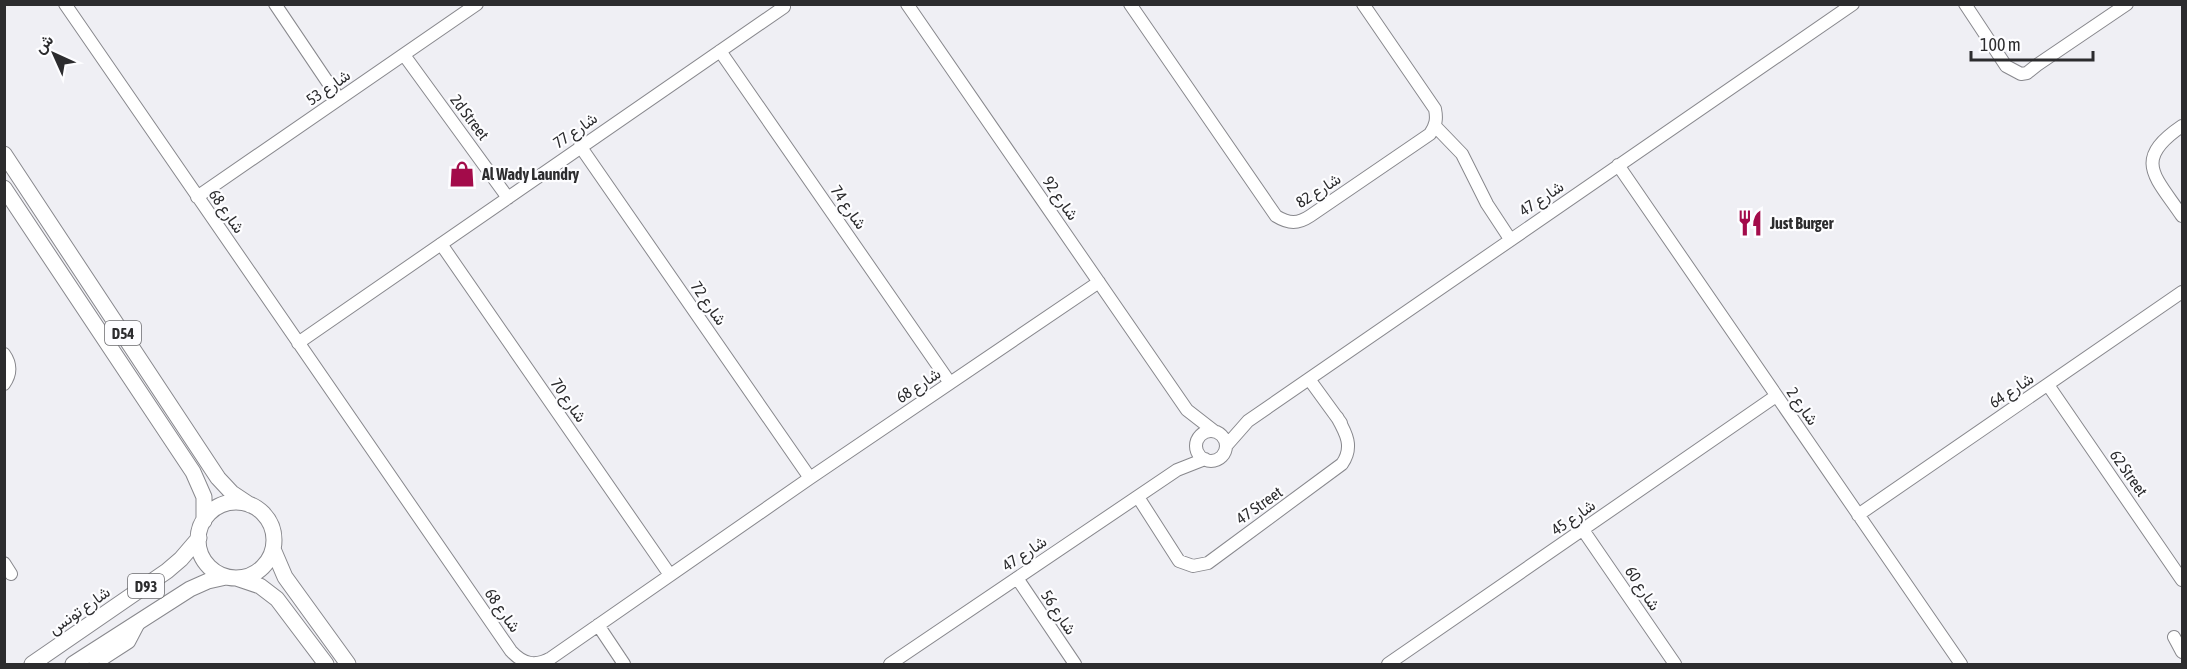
<svg xmlns="http://www.w3.org/2000/svg" width="2187" height="669" viewBox="0 0 2187 669" font-family="'Asap Condensed',Vazirmatn,sans-serif">
	<style>
		.lines { fill: none; stroke-linecap: round; stroke-linejoin: round }
		.minor-casing { stroke: #88888d; stroke-width: 14 }
		.major-casing { stroke: #88888d; stroke-width: 17 }
		.minor { stroke: #fff; stroke-width: 12 }
		.major { stroke: #fff; stroke-width: 15 }
		.labels { text-anchor: middle; dominant-baseline: central; stroke-width: 4.5; stroke-linejoin: round; paint-order: stroke }
		.shield { fill: #fdfdff; stroke: #6b6b6d; stroke-width: 1.5 }
		.shield-label { font-size: 15px; font-weight: bold; fill: #2c2c2e }
		.street-label { font-size: 16px; fill: #2c2c2e; stroke: #fdfdff }
		.poi-label { font-size: 16px; font-weight: bold; fill: #2c2c2e; stroke: #fdfdff; text-anchor: start }
	</style>
	<rect width="100%" height="100%" fill="#efeff4"/>
	<g class="lines">
		<g class="minor-casing">
			<path id="minor" d="M65,4L511,651C523,664 535,667 551,658L810,478L1099,282
				M275,4L339,99
				M907,4L1187,410L1214,431
				M1130,4L1276,216C1289,224 1298,224 1310,216L1430,134C1436,125 1437,119 1435,109L1363,4
				M1965,4L2006,66L2021,74L2027,73L2037,65L2127,4
				M720,51L950,383
				M404,55L508,198
				M1435,126L1462,154L1487,204L1510,239
				M2182,126C2132,160 2155,176 2182,216
				M580,146L810,478
				M1618,165L1961,664
				M197,197L477,4
				M441,244L670,575
				M298,343L784,7
				M4,354C11,364 11,374 4,384
				M1309,379L1341,423
				M2048,385L2182,580
				M1196 446a15 15 0 1 1 30 0a15 15 0 1 1-30 0Z
				M1226,446L1248,421L1853,4
				M1138,497L1179,561L1193,566L1208,563L1342,464C1354,447 1346,433 1337,417
				M1858,515L2182,292
				M1583,530L1675,664
				M4,563L11,574
				M1017,578L1075,664
				M598,625L624,664
				M2174,637L2182,652
				M95,664L129,642L140,621
				M890,664L1177,470L1205,459
				M1388,664L1776,396"/>
		</g>
		<g class="major-casing">
			<path id="major" d="M4,154L218,478L232,493L250,505
				M4,188L193,472L204,497V521
				M198 540a38 38 0 1 1 76 0a38 38 0 1 1-76 0Z
				M273,549L285,577L348,664
				M236,578L260,586L277,599L326,664
				M32,664L167,571L181,559L199,538
				M73,664L190,589L208,581L226,577"/>
		</g>
		<use href="#minor" class="minor"/>
		<use href="#major" class="major"/>
	</g>
	<defs>
		<g id="shop-bare" transform="scale(2.07)"><path d="M-5-2.5h2.3a2.7 3.5 0 0 1 5.4 0H5L5.5 6h-11ZM-1.5-2.5h3a1.5 2.3 0 0 0-3 0Z" fill="#a30b4a" stroke="#fdfdff" stroke-width="2.5" paint-order="stroke"/></g>
		<g id="restaurant-bare" transform="scale(2.07)"><path d="M-5-6h1v4h1v-4h1v4h1v-4h1v5L-1.5 .5V6h-2V.5L-5-1ZM5-6V6H3V1.5H1.5Q1.5-4 5-6Z" fill="#a30b4a" stroke="#fdfdff" stroke-width="2.5" paint-order="stroke"/></g>
	</defs>
	<g fill-rule="evenodd">
		<use href="#shop-bare" x="462" y="174"/>
		<use href="#restaurant-bare" x="1750" y="223"/>
	</g>
	<g class="labels">
		<g class="shield">
			<rect x="105" y="321" width="36" height="24" rx="4.5"/>
			<rect x="128" y="574" width="36" height="24" rx="4.5"/>
		</g>
		<g class="shield-label">
			<text x="123" y="333">D54</text>
			<text x="146" y="586">D93</text>
		</g>
		<g class="street-label">
			<text transform="translate(328 87) rotate(-35)">شارع 53</text>
			<text transform="translate(470 117) rotate(53)">2d Street</text>
			<text transform="translate(575 130) rotate(-35)">شارع 77</text>
			<text transform="translate(1318 190) rotate(-33)">شارع 82</text>
			<text transform="translate(1061 198) rotate(55)">شارع 92</text>
			<text transform="translate(1541 198) rotate(-34)">شارع 47</text>
			<text transform="translate(849 207) rotate(55)">شارع 74</text>
			<text transform="translate(227 211) rotate(55)">شارع 68</text>
			<text transform="translate(709 303) rotate(55)">شارع 72</text>
			<text transform="translate(918 385) rotate(-34)">شارع 68</text>
			<text transform="translate(2011 390) rotate(-34)">شارع 64</text>
			<text transform="translate(569 400) rotate(55)">شارع 70</text>
			<text transform="translate(1803 406) rotate(55)">شارع 2</text>
			<text transform="translate(2129 473) rotate(55)">62 Street</text>
			<text transform="translate(1259 505) rotate(-35)">47 Street</text>
			<text transform="translate(1573 517) rotate(-35)">شارع 45</text>
			<text transform="translate(1024 553) rotate(-34)">شارع 47</text>
			<text transform="translate(1643 588) rotate(56)">شارع 60</text>
			<text transform="translate(79 610) rotate(-35)">شارع تونس</text>
			<text transform="translate(503 610) rotate(55)">شارع 68</text>
			<text transform="translate(1059 612) rotate(56)">شارع 56</text>
		</g>
		<g class="poi-label">
			<text x="482" y="174">Al Wady Laundry</text>
			<text x="1770" y="223">Just Burger</text>
		</g>
	</g>
	<rect width="2187" height="669" fill="none" stroke="#2c2c2e" stroke-width="12"/>
	<g transform="translate(54 54) rotate(315)" stroke="#fdfdff" stroke-width="4.5" paint-order="stroke">
	<path d="M0-4.5L10 22L0 15L-10 22Z" fill="#2c2c2e"/>
	<text y="-9" font-size="16" font-weight="bold" text-anchor="middle" fill="#2c2c2e">ش</text>
	</g>
	<path d="M1971 51v9h122v-9" fill="none" stroke="#2c2c2e" stroke-width="3"/>
	<text x="1980" y="51" font-size="18" fill="#2c2c2e" stroke="#fdfdff" stroke-width="4.5" paint-order="stroke">100 m</text>
</svg>
